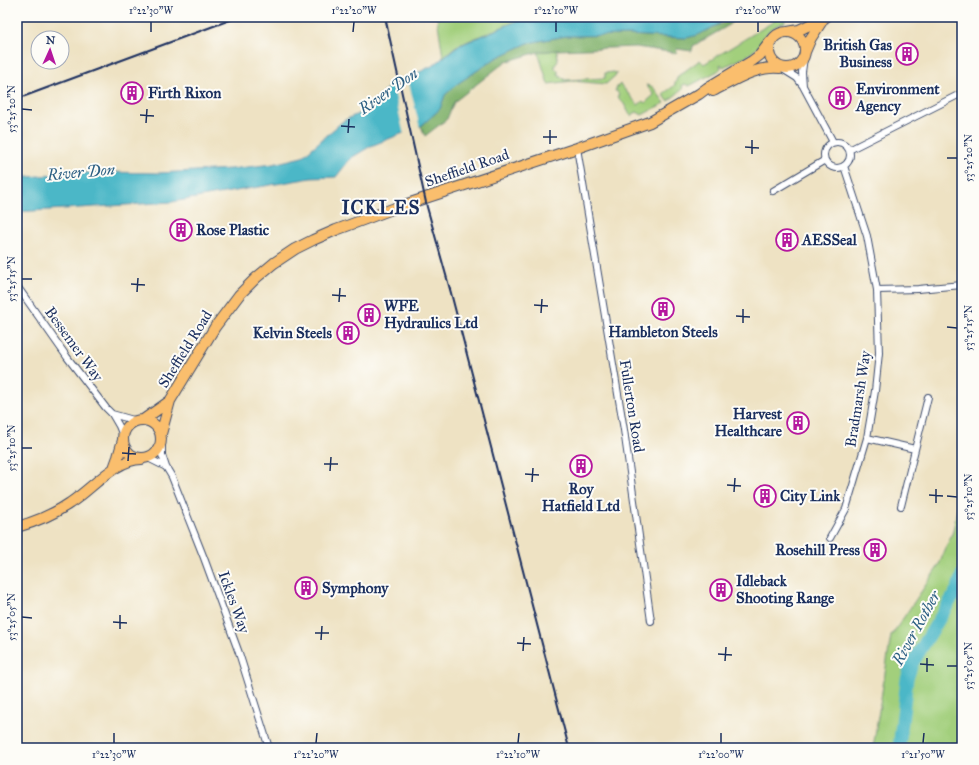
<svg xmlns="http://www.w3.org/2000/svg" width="979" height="765" viewBox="0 0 979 765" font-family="'IM FELL Great Primer',serif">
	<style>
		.green { fill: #a2cf7c; stroke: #5e7f6d }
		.forest { fill: #81b26c; stroke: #4e7065 }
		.water { fill: #4bb7c7; stroke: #337392 }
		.pier { fill: #eee2c3 }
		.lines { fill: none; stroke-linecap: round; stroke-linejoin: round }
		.river { stroke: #4bb7c7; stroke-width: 13 }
		.minor-casing { stroke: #3b4a6d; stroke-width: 8 }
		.primary-casing { stroke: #3b4a6d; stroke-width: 12 }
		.minor { stroke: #fff; stroke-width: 6 }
		.primary { stroke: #fabe6d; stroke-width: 10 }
		.rail { stroke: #1b2f5e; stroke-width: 2 }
		.ticks { fill: none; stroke: #1b2f5e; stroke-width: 1.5 }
		.labels { text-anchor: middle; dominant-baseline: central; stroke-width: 4; stroke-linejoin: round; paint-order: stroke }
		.poi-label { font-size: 15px; font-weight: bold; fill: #1b2f5e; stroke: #fdfcf7; text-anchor: start }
		.street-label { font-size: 15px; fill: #1b2f5e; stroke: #fdfcf7 }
		.water-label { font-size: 16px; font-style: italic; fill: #2c5f83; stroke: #fdfcf7 }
		.district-label { font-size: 19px; font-weight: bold; letter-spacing: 1px; fill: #1b2f5e; stroke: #fdfcf7 }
		.neatline { fill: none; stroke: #1b2f5e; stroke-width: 1.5 }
		.ticks-label { font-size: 10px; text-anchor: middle; fill: #1b2f5e }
	</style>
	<rect width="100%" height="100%" fill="#fdfcf7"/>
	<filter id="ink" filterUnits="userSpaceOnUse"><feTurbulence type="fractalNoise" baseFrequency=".025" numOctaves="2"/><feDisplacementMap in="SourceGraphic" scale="8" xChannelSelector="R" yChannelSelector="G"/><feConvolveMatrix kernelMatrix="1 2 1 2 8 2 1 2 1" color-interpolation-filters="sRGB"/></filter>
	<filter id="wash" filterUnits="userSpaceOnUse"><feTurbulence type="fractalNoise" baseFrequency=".012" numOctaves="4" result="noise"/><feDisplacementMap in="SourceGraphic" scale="16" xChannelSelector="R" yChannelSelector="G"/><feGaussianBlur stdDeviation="0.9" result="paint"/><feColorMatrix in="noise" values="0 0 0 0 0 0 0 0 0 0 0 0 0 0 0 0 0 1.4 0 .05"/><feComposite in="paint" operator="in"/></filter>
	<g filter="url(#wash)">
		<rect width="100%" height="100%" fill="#eee2c3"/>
		<path class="green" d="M437,17H529L524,18L456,46L443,57Z
			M781,17H783L785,22C763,30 769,35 756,49C748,57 734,62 723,67L721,64L720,65L721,68L718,71L689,86L685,84L682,86L683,89L668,101L663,94L674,86L678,76L700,60L704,64Z
			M557,50L558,61L555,65V68L558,71V74L565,80L605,78V73L614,72L617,74L606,84L572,81L548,84L538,52Z
			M620,84L638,105L643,101L645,103L654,95L646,85L653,87L665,103L642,115L637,112L633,114L632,116L630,115L624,104L617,96L619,95L617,91H615L617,87Z
			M962,484V748H873L891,636L938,567L953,531Z"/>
		<path class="forest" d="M734,17H738L726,27L693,46L692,51L677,49L676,53L636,47L557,50L538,52L505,62L454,102L447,119L425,136L421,126L440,109L445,95L457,84L496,58L528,43L566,36L628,35L686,38L731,20Z"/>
		<path class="water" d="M529,17H726L719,24L698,35L686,38L628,35L566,36L528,43L496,58L457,84L445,95L440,109L421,126L371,146L351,158L336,177L311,178L172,202L17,212V178L62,174L100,172L159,173L230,169L273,164L302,157L343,121L368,109L388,87L434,65L456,47L524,18Z"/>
		<path class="pier" d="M407,75L420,128L404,135L392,82Z"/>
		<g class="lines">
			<path class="river" d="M899,748L907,679L912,664L958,588L962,575"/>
		</g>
	</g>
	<g filter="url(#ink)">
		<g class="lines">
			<g class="minor-casing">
				<path id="minor" d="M781,68L797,78L803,86L802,72L804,58
					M803,86L833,142
					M824 155a13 13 0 1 1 26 0a13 13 0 1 1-26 0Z
					M577,148L624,430L651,621
					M849,150L962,93
					M773,191L825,160
					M17,286L67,357L106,408L112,414
					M877,290L918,289L962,285
					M123,436L119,426L112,414L137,421
					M867,438L915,449
					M148,458L166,467L162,455V441
					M166,467L172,477L204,558L239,653L269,748
					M901,506L928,397
					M830,538L846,509L867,438L875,391L879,353L877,290L867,236L844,166"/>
			</g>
			<g class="primary-casing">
				<path id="primary" d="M769 50a18 18 0 1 1 36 0a18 18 0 1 1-36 0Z
					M788,32L799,30L826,17
					M805,52L811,38L822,21
					M713,91C733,81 757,65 780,68
					M123 439a19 19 0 1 1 38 0a19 19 0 1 1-38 0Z
					M143,420L170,401
					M161,434L170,401L215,327L239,295L256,278L274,263L295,249L313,240L336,230L395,208L577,148L650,122L699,94L707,88L752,61L760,55L770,42
					M114,468L118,457L123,440
					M17,527C35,522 54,514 70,503C92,489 115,459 142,459"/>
			</g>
			<use href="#minor" class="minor"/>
			<use href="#primary" class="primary"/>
			<path class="rail" d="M385,17L427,207L451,293L569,748
				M17,99L238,17"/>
		</g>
	</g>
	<path class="ticks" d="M151,32V22M353,32L354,22M556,32V22M758,32V22M22,109L32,110M140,115L154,116M146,123L147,109M341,126L355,127M348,133L349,119M543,137H557M550,144V130M745,147L759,148M752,154V140M947,158H957M22,279H32M131,284L145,285M137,292L138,278M332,295L346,296M339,302L340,288M534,305L548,306M541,313L542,299M736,316L750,317M743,323V309M947,327L957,328M22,448H32M122,453L136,454M128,461L129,447M324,464H338M330,471L331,457M525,474L539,475M532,482L533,468M727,485L741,486M734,492L735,478M929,495L943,496M947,496L957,497M936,503V489M22,617L32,618M113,622L127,623M120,629V615M315,633H329M321,640L322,626M517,643L531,644M523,651L524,637M718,654L732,655M725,661L726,647M920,664L934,665M947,666H957M927,672V658M114,743V733M316,743L317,733M518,743L519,733M721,743V733M923,743L924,733"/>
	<defs>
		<g id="building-ring" transform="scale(1.15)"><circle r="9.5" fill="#fdfcf7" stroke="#b5179e" stroke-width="1.5"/><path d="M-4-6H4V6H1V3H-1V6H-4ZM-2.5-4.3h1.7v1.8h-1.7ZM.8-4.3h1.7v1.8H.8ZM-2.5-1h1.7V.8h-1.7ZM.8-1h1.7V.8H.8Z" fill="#b5179e"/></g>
	</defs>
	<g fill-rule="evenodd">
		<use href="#building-ring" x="907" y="54"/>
		<use href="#building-ring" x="132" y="93"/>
		<use href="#building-ring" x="840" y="98"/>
		<use href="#building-ring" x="181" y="230"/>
		<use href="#building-ring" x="787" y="240"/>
		<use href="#building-ring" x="663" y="309"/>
		<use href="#building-ring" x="369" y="315"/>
		<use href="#building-ring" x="348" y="333"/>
		<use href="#building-ring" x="798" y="423"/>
		<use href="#building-ring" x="581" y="466"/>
		<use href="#building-ring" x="765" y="496"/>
		<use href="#building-ring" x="875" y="550"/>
		<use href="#building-ring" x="306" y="588"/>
		<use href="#building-ring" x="721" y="590"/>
	</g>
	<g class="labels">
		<g class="poi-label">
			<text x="892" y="45" text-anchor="end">British Gas<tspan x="892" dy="17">Business</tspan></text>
			<text x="856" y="89">Environment<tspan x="856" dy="17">Agency</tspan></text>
			<text x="148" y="93">Firth Rixon</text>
			<text x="196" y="230">Rose Plastic</text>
			<text x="802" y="240">AESSeal</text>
			<text x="384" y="306">WFE<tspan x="384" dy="17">Hydraulics Ltd</tspan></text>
			<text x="663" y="332" text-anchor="middle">Hambleton Steels</text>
			<text x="332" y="333" text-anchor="end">Kelvin Steels</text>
			<text x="782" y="414" text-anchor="end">Harvest<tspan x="782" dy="17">Healthcare</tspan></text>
			<text x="581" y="489" text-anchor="middle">Roy<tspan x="581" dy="17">Hatfield Ltd</tspan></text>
			<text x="780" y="496">City Link</text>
			<text x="860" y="550" text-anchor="end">Rosehill Press</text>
			<text x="736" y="581">Idleback<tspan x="736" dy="17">Shooting Range</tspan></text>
			<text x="322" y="588">Symphony</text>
		</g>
		<g class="street-label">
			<text transform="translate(467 168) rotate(-19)">Sheffield Road</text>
			<text transform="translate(74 344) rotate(54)">Bessemer Way</text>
			<text transform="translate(185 349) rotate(-58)">Sheffield Road</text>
			<text transform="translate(858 399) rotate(-81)">Bradmarsh Way</text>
			<text transform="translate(632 406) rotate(81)">Fullerton Road</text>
			<text transform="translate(234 602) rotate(70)">Ickles Way</text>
		</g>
		<g class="water-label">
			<text transform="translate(388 91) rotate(-35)">River Don</text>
			<text transform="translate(81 172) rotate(-5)">River Don</text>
			<text transform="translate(916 628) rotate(-61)">River Rother</text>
		</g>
		<g class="district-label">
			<text x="381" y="207">ICKLES</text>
		</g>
	</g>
	<rect width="979" height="765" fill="none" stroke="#fdfcf7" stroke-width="44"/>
	<g transform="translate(50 50) rotate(3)"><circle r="19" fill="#fdfcf7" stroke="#a3aaba"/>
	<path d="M0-3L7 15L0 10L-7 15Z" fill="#b5179e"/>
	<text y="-6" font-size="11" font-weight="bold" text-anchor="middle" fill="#1b2f5e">N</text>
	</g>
	<rect x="22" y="22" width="935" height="721" class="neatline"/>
	<g class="ticks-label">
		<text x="151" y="14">1°22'30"W</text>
		<text x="354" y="14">1°22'20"W</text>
		<text x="556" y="14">1°22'10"W</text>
		<text x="758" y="14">1°22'00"W</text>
		<text transform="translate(11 109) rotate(-90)" y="4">53°25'20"N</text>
		<text transform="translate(968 158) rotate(-90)" y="4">53°25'20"N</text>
		<text transform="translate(11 279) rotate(-90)" y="4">53°25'15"N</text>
		<text transform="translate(968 328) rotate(-90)" y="4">53°25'15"N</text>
		<text transform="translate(11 448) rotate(-90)" y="4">53°25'10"N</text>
		<text transform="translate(968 497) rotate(-90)" y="4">53°25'10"N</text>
		<text transform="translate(11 617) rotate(-90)" y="4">53°25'05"N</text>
		<text transform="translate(968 666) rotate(-90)" y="4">53°25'05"N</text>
		<text x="114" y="758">1°22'30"W</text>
		<text x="316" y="758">1°22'20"W</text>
		<text x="518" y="758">1°22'10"W</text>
		<text x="721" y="758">1°22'00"W</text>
		<text x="923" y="758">1°21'50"W</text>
	</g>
</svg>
